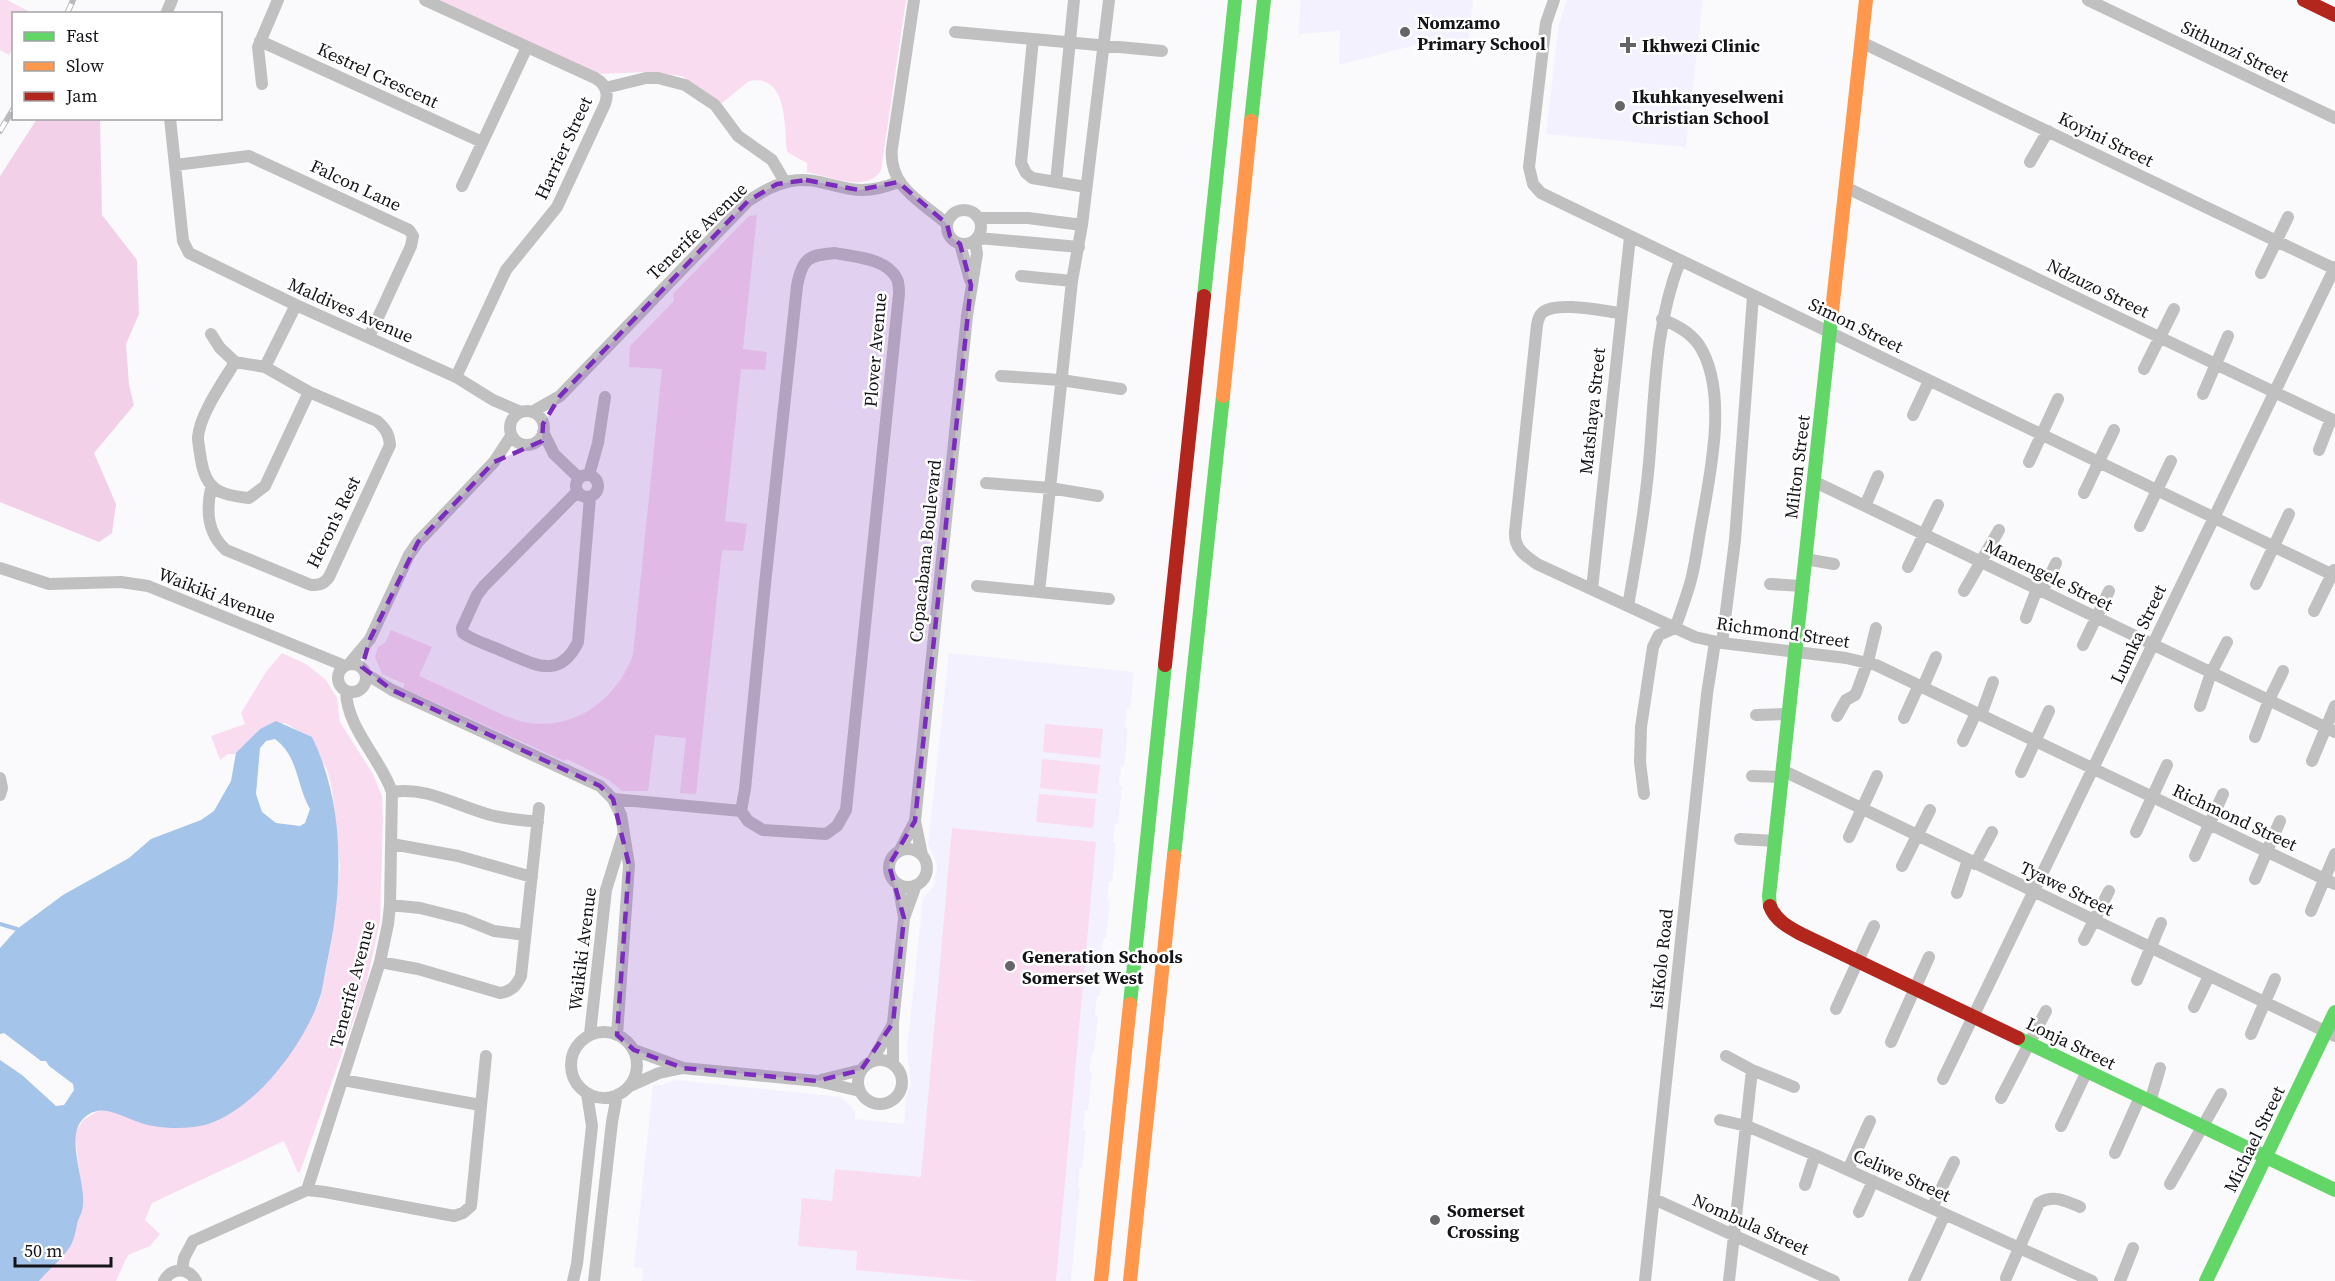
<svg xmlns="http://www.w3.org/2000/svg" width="2335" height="1281" viewBox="0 0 2335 1281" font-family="'Source Serif 4',serif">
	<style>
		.built { fill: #f4f1fe }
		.green { fill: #fadcf1 }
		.forest { fill: #f2d0e8 }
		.water { fill: #a5c4ea; fill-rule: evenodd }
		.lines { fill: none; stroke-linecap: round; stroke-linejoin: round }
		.stream { stroke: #a5c4ea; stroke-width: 4 }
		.street { stroke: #c1c0c1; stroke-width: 12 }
		.fast { stroke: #63d668; stroke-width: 14 }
		.slow { stroke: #ff974d; stroke-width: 14 }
		.jam { stroke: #b3261e; stroke-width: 14 }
		.rail-casing { stroke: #bab9bc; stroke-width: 6 }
		.rail { stroke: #fff; stroke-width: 4; stroke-dasharray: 11; stroke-linecap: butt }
		.marked { fill: #7b2cbf; fill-opacity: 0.2; stroke: #7b2cbf; stroke-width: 4.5; stroke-dasharray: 12 8; stroke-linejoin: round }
		.poi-dot { fill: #656468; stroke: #fff; stroke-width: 2 }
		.labels { text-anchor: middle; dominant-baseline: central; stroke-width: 5; stroke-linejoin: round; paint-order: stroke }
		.poi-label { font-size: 18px; font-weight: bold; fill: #151418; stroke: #fff; text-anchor: start }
		.street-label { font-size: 18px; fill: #151418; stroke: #fff }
	</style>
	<rect width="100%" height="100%" fill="#faf9fc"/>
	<path class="built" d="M1301,0H1473L1468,44L1431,41L1339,65L1340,31L1298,34Z
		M1567,0H1703L1686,147L1546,134L1559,24Z
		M949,653L1134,672L1130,709H1127L1125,728L1128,729L1124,766L1121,767L1119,785L1122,786L1118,824H1115L1113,842L1116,843L1112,881H1109L1107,900L1110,901L1106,939H1103L1101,957L1104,958L1100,996H1097L1095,1015L1098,1016L1094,1053H1092L1089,1072L1092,1073L1088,1111H1085L1083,1129L1086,1130L1082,1168H1080L1078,1187L1080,1188L1071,1281H642L643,1268L634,1267L653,1085H661L675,1080L842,1097L855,1111V1119L904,1124L906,1099L911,1085L907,1049L923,898L934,886L937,865L928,844Z"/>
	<path class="green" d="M0,0H7L32,13L14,14L13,47L9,55L0,50Z
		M439,0H906L881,170C868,194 828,176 807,172V163L787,152C784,126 788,73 749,81L722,103L682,76L647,72L599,74Z
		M757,215L743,349L767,352L765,370L741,369L725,521L747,524L743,551L722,550L696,794L680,793L686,738L655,735L648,791H622L609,780L567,759L564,761L403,688L405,684L382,674L375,657L378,647L385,643L391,630L432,647L419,676C441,686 464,696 486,707C497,712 509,718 520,721C571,734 616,701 633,655L662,369L629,367L630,346L674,301L673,294L749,216Z
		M282,653L306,664L326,680L337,698L340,722L373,774L382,796L383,818L380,921L366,985L300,1172L298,1173L284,1141L152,1203L145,1220L160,1234L150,1246L128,1255L116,1281H39L72,1243L83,1204L75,1133L83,1120L100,1110L114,1112L141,1123L280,1068L319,1003L331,945L340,866L332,789L327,769L302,733L285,723L260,729L236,754H228L220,760L211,736L245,724L241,713L266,672Z
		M1045,724L1103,729L1100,758L1043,752Z
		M1042,759L1100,765L1097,794L1040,788Z
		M1039,794L1096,799L1093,828L1036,822Z
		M952,828L1096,842L1056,1281H977L856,1270L857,1251L798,1246L802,1198L832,1201L835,1169L921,1177Z"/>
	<path class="forest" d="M37,119H100L102,215L137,260L139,314L126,344L129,385L134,405L94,453L116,504L112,533L99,542L0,502V176Z"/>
	<path class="water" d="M276,721L312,737C346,807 343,889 327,963C324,976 323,991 318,1003C301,1048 255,1109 208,1124C189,1130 159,1129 141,1123C120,1117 101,1100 82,1120C66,1138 85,1181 83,1204C83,1210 80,1216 78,1221C76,1228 75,1237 72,1243C65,1257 49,1269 39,1281H0V1060L22,1075L56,1106L64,1105L74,1090L73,1084L49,1066L46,1061H41L4,1033L0,1034V948L17,929L63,895L129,858L151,839L201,820L214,811L231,781L236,753L260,729ZM275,739C299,757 296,785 310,809L305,823L300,826L276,823L262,812L256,794L260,748L266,741Z"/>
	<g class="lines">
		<path class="stream" d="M0,924L17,929"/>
		<path class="street" d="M425,0L595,78C606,84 609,93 605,104L557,207L506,270L456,377
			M914,0L892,148C888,187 921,201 947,224
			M1554,0L1546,23L1529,167L1533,184L1541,193L2335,576
			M2088,0L2335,118
			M166,14L172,0
			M955,32L1033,39
			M260,41L482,142
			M1861,42L2335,269
			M262,84L258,47L278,0
			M605,88L646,78H658L685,85L715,105L738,136L772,160L785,182
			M170,118L183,241L189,253L296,305L456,377L493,400L521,412
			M2030,162L2048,131
			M175,165L249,156L409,230L413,236L411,246L369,337
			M1056,182L1074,0
			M462,186L527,47
			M1086,187L1032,178L1026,173L1021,163L1033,39L1162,51
			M1845,187L2335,421
			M947 227a17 17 0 1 1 34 0a17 17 0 1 1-34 0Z
			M979,218H1028L1082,225
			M978,238L1079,247
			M960,244L970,280
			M835,253C854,257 887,258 897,279C899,283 899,290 899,294L846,810L837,826L826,834L763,830L748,821L741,811L745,789L765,584L797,286C802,259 808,255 835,253Z
			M2261,273L2288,217
			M1021,276L1072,281
			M1621,313C1603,311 1557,301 1543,312C1539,315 1538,320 1537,325L1515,532C1514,548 1524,555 1537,564L1695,637L1722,643L1846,658L1876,665L2335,884
			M235,362C223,382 200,414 198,437C198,444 200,452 201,460C206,490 219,495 249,498L265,486L309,392
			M265,367L296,305
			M2144,369L2174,309
			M1001,376L1061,380L1121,389
			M2203,394L2228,336
			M510 428a17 17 0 1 1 34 0a17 17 0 1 1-34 0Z
			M532,412L560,396L748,201C762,192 775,184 791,181C816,176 838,190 862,190C875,190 886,187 898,182
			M1913,415L1929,381
			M543,432L554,454L579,478
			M2319,450L2331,419
			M2029,462L2058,399
			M576 486a11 11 0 1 1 22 0a11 11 0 1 1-22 0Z
			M589,475L598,443L605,397
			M1813,481L2335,732
			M986,483L1050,488L1098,496
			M211,488C206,511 207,533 226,550L311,585C320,585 324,584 329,577L390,445C389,434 386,429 377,421L309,392L265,367L235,362L220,348L211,334
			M577,492L484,586L477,595L462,628L463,633C474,641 489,645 502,651C534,664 559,681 578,642L590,497
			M2084,493L2114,430
			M1865,506L1878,476
			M2140,526L2171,461
			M1805,559L1834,564
			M1908,567L1938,505
			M0,568L49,584L121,582L148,586L345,666
			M1770,584L1802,586
			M2256,584L2289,514
			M977,586L1039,592L1072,281L1082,225L1109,0
			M1592,589L1630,237
			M1964,591L1999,530
			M1039,592L1109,599
			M2042,592L2056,563
			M1628,606C1637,555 1646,503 1650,451C1655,387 1656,322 1680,261
			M2314,611L2334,570
			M2026,618L2037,589
			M1722,643L1735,540L1753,296
			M2083,645L2109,591
			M338 678a14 14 0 1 1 28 0a14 14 0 1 1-28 0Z
			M349,664L370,639L409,555L418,542L494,462L511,436
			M366,674L392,690L600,786L613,799L621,815L629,865L617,1035
			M1923,687L1936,657
			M2200,706L2211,673L2227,642
			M1756,715L1789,714
			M1981,715L1993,682
			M1837,716L1846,700L1855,695L1857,691L1868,661L1876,628
			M1904,718L1919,685
			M2255,737L2269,700L2283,671
			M1963,741L1976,713
			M2312,761L2335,706
			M1784,771L2335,1036
			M2021,772L2049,711
			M1752,776L1783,777
			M0,778L2,788L0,795
			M392,792C425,786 455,805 487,814C503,819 521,820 538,822
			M1644,794L1640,762L1641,727L1653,647L1659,635L1675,628C1681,611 1688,593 1692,576C1696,559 1698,542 1701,526C1710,475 1729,391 1699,345C1690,332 1676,325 1662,319
			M613,799L741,811
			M2136,832L2167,765
			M1849,837L1877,776
			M1740,839L1776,841
			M392,844L458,856L532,877
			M889 868a19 19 0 1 1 38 0a19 19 0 1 1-38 0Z
			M900,850L915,821
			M922,855L915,821L967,316L977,254L975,241
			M2195,856L2223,794
			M1975,864L1992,832
			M1902,866L1930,810
			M2255,879L2280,821
			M898,884L904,917
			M1957,893L1968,860
			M390,905L420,908L464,919L494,931L525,935
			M2311,911L2335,854
			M2084,940L2109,891
			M380,962L418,969L500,993C512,991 516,986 521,976L539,808
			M2137,980L2161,923
			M2194,1007L2209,976
			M1836,1009L1874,926
			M571 1065a33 33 0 1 1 66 0a33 33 0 1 1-66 0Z
			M590,1034L606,890L623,835
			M2251,1034L2275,979
			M1891,1042L1929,957
			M634,1050L683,1068
			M1726,1056L1752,1070L1794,1087
			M858 1082a22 22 0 1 1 44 0a22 22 0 1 1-44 0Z
			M872,1061L893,1024
			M893,1064V1023L904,918L916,885
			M1943,1079C2073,808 2206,538 2335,267
			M343,1080L480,1105
			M821,1080L861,1070
			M630,1086L659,1073L683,1068L817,1081L860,1091
			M2001,1098L2046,1011
			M2150,1102L2160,1068
			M1720,1120L1747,1126L1815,1155L2092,1281
			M2061,1126L2087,1071
			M2115,1153L2140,1097
			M1848,1170L1870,1121
			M2170,1184L2221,1094
			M1805,1185L1815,1155
			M307,1190L380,962L388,924L390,905L392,792C380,757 347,729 346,691
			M1654,1199L1834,1281
			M1932,1208L1954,1162
			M1859,1212L1873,1181
			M182,1270L184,1258L193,1241L307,1190L325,1192L454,1216L463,1213L471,1206L486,1056
			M2006,1278L2039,1203C2053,1194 2066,1201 2080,1207
			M164,1281C172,1267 188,1267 196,1281
			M573,1281L577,1264L592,1126L587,1094
			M594,1281L612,1122L617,1095
			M1645,1281L1707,694L1715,642
			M1729,1281L1752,1070
			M1914,1281L1945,1214
			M2120,1281L2133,1248"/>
		<path class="fast" d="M1251,121L1264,0
			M1204,296L1235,0
			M1174,856L1223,396
			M1770,906L1769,896L1832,311
			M1130,1004L1165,665
			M2018,1038L2335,1190
			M2206,1281L2335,1012"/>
		<path class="slow" d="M1832,311L1866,0
			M1223,396L1251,121
			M1101,1281L1130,1004
			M1130,1281L1174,856"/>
		<path class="jam" d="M2304,0L2335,15
			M1165,665L1204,296
			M1770,906C1775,920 1788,927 1801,934L2018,1038"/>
		<g class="rail-casing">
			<path id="rail" d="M67,14L73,0
				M0,131L14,108"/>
		</g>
		<use href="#rail" class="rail"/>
	</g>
	<path class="marked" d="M806,180L859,190L898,182L947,224L950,236L960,244L971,285L915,821L889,865L904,918L893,1023L861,1070L817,1081L683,1068L634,1050L617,1035L629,865L613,799L600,786L392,690L362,667L370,639L418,542L494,462L542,441L543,424L560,396L748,201L777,184Z"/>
	<g class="poi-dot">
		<circle cx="1405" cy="32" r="6"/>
		<path d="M1625 36h6v6h6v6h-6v6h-6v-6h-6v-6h6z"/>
		<circle cx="1620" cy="106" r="6"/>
		<circle cx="1010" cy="966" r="6"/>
		<circle cx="1435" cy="1220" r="6"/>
	</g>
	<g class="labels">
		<g class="poi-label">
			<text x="1417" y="22">Nomzamo<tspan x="1417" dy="21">Primary School</tspan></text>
			<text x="1642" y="45">Ikhwezi Clinic</text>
			<text x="1632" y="96">Ikuhkanyeselweni<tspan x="1632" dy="21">Christian School</tspan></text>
			<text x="1022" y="956">Generation Schools<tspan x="1022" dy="21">Somerset West</tspan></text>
			<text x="1447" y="1210">Somerset<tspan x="1447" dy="21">Crossing</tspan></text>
		</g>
		<g class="street-label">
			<text transform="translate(2235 51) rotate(26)">Sithunzi Street</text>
			<text transform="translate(378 75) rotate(25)">Kestrel Crescent</text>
			<text transform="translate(2106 139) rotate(26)">Koyini Street</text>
			<text transform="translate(563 148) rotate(-65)">Harrier Street</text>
			<text transform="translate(356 185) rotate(25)">Falcon Lane</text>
			<text transform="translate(697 231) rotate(-44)">Tenerife Avenue</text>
			<text transform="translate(2098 288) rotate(26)">Ndzuzo Street</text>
			<text transform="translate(351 310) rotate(24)">Maldives Avenue</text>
			<text transform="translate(1856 325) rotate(26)">Simon Street</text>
			<text transform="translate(875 350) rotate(-85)">Plover Avenue</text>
			<text transform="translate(1592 411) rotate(-84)">Matshaya Street</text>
			<text transform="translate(1797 467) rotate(-83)">Milton Street</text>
			<text transform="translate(333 522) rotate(-64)">Heron's Rest</text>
			<text transform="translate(925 551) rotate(-84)">Copacabana Boulevard</text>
			<text transform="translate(2049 575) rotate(26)">Manengele Street</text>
			<text transform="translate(217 595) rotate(21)">Waikiki Avenue</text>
			<text transform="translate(1783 632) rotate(8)">Richmond Street</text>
			<text transform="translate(2138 634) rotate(-65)">Lumka Street</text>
			<text transform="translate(2235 817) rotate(25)">Richmond Street</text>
			<text transform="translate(2067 888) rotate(26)">Tyawe Street</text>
			<text transform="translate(582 949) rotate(-83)">Waikiki Avenue</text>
			<text transform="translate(1661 959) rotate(-84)">IsiKolo Road</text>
			<text transform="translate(352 984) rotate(-75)">Tenerife Avenue</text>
			<text transform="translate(2071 1043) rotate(26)">Lonja Street</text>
			<text transform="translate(2254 1139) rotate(-64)">Michael Street</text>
			<text transform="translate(1902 1175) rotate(24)">Celiwe Street</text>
			<text transform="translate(1751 1224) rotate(24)">Nombula Street</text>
		</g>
	</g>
	<rect x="12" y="12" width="210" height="108" fill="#ffffff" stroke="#a1a1a3" stroke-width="1.5"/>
	<rect x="24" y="32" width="30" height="9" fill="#63d668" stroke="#a1a1a3" stroke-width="1.5"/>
	<text x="66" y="42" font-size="18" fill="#151418">Fast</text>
	<rect x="24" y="62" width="30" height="9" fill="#ff974d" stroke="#a1a1a3" stroke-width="1.5"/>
	<text x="66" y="72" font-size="18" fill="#151418">Slow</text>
	<rect x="24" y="92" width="30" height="9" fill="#b3261e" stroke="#a1a1a3" stroke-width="1.5"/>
	<text x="66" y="102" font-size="18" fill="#151418">Jam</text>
	<path d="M15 1257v9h96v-9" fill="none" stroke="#151418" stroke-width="3"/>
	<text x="24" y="1257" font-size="18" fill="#151418" stroke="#ffffff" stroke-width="4.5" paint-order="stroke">50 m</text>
</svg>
